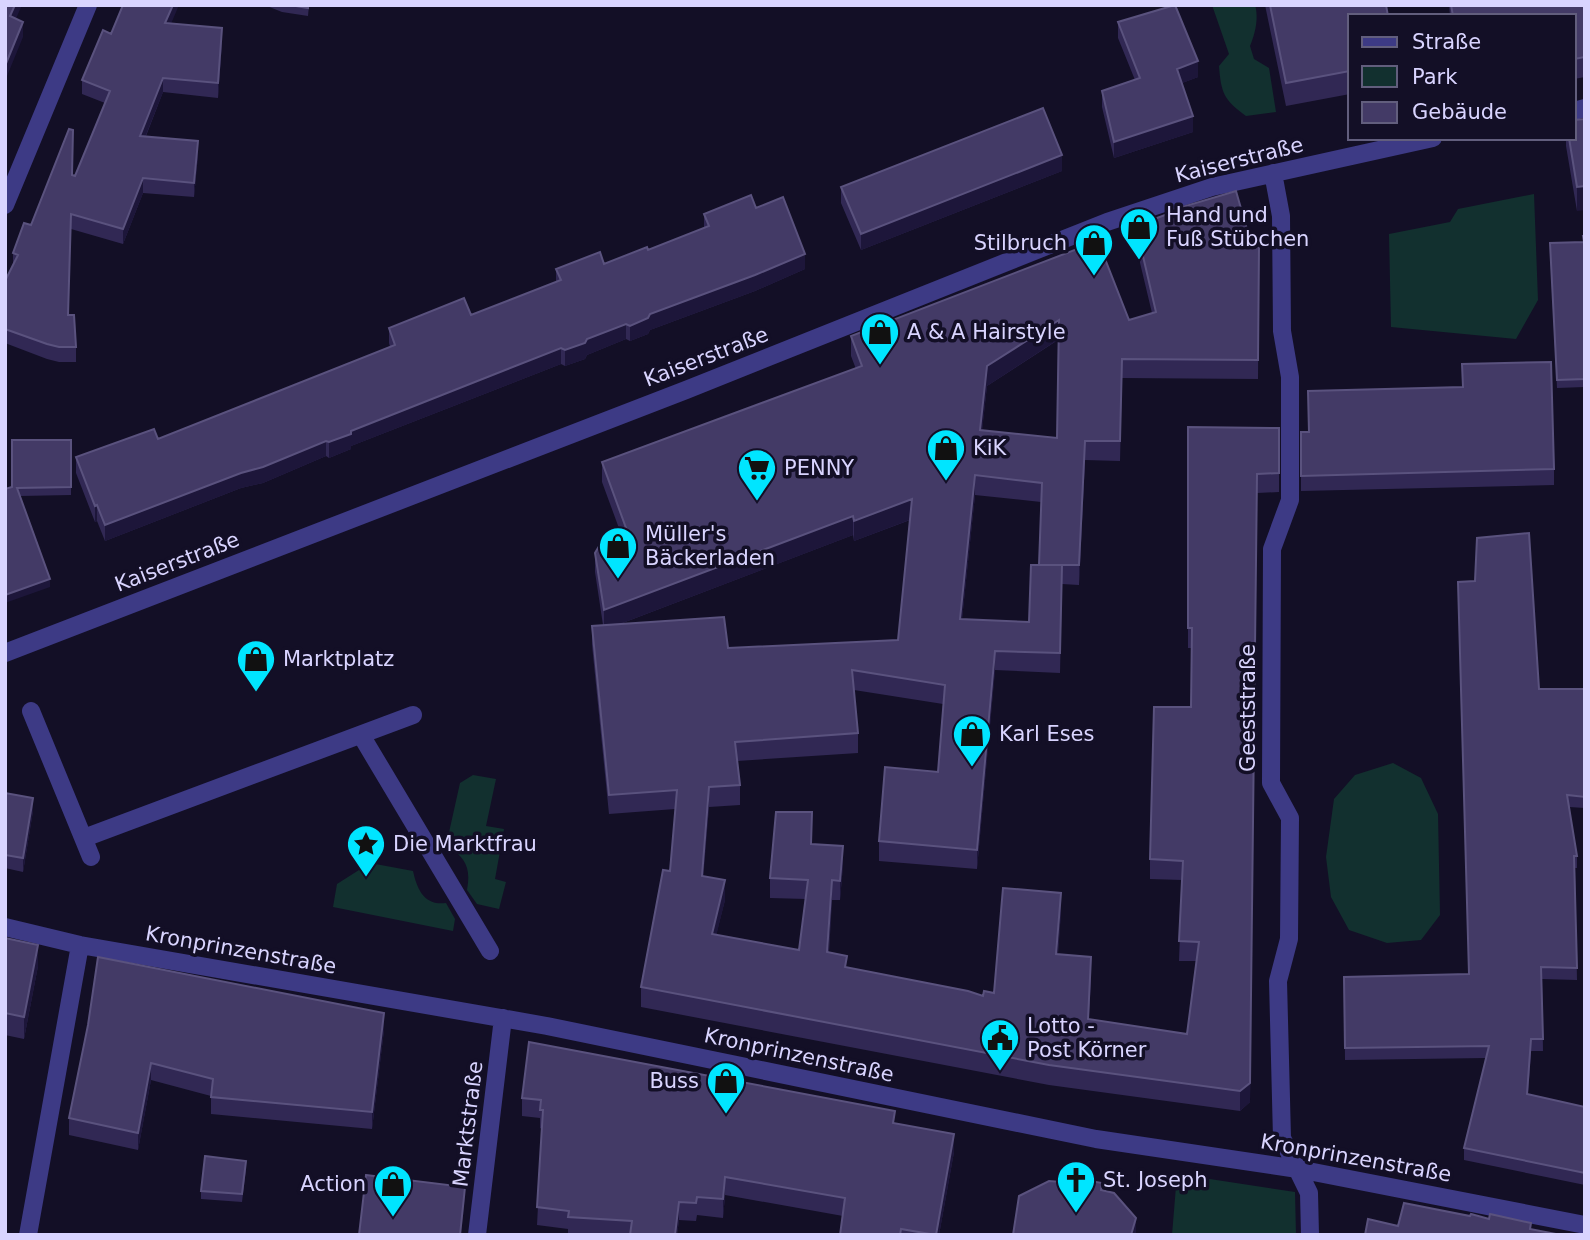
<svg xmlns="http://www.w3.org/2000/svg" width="1590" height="1240" viewBox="0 0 1590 1240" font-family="'DejaVu Sans',sans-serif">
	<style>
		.green { fill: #12302f }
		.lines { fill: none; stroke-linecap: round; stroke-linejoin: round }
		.minor { stroke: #3d3a85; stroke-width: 18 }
		.wall { fill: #312854; fill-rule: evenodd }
		.shaded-wall { fill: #1d163a }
		.building { fill: #433a66; stroke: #5a527e; stroke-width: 2; fill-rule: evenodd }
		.labels { text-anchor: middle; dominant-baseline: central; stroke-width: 7; stroke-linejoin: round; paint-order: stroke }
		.street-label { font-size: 21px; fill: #d9d4ff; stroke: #130f26 }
		.poi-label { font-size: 21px; fill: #d9d4ff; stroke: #130f26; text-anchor: start }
	</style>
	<rect width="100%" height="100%" fill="#130f26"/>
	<path class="green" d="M1212,5H1255C1259,18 1255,34 1250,46L1254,59L1269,68L1276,112L1246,116C1224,100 1221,93 1219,66L1229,54Z
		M1534,194L1538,300L1516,339L1391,327L1389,234L1450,222L1458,209Z
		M1393,763L1421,778L1438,814L1440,915L1421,940L1387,943L1349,930L1331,897L1326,857L1334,799L1355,775Z
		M473,775L496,779L486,826L504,829L495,879L506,882L499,909L477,904L467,890C471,868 466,857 446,846L460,783Z
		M370,863L413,871C417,889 424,906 446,903L455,919L453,931L333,907L337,884Z
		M1177,1174L1295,1192L1296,1235H1172Z"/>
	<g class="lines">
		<path class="minor" d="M1574,111L1585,108
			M1273,173L1281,216L1282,331L1290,377V500L1272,549L1271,783L1290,818L1289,939L1278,981L1282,1138L1309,1193L1310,1235
			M5,205L88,5
			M5,653L686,390L1107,222L1212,187L1433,138
			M31,711L91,857
			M361,735L490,951
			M84,838L413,715
			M5,927L80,945L547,1026L1096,1139L1298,1169L1585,1225
			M28,1235L80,945
			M477,1235L503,1018"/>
	</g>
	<path class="wall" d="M267,5H309L308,16L282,12L267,6Z
		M1265,5H1386L1350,16V94L1286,106Z
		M1449,5H1585V77L1574,79V16H1450Z
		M1118,22L1198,77L1182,83L1193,132L1114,158L1102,107V91L1135,80L1118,38Z
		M171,24L222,42L218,98L163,92L146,136L198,155L194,197L143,193L123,244L71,229L68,315L76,347V362H59L47,359L5,343V281L13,266V253L31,225L72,175L75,176L105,103L82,94V80L111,34Z
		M1585,119L1577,211L1566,146V138H1574Z
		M1062,171L861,250L841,203V187Z
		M756,208L805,269L755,291L650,330L648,334L630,341L626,339L587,355L585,359L565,366L561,364L351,446V449L329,458L326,456L263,483L241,488L105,541L97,521L95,522L76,473V457L158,439L390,347L389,343V328L471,315L556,282V269L604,264L648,250L704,228V214Z
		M1136,226L1252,247L1259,246L1258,379L1122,378L1120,461L1085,460L1079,585L1062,584L1060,673L995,670L977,869L879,861V841L938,772L943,704L854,690L858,733V753L737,761L740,785V805L709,807L703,877L725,900L716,935L799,950L806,899L770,898V878L811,844L843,865L840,900H832L829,952L847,968L983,996L994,993L1061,912L1058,954L1091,976L1089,1019L1187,1034L1196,961H1179L1182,880L1150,879V859L1191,707L1192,648H1188V427L1279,428V492L1257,493L1250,1102L1240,1111L1049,1085L641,1007V987L670,871L675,809L609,814L592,645V626L603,625L595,572V553L620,531L602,482V462L856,369L851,356V336L1129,320L1152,313L1136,246ZM1058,340L1057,438L982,430L987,386ZM975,495L1041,502L1039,565L1029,622L962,619ZM910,520L898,640L728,648L620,624L853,535L854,541Z
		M1583,236H1585V387L1557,388L1550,251L1583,242Z
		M1462,364L1554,469V485L1301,491V432H1308L1462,387Z
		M71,440V495L20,496L50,587L12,487Z
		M1539,689H1585V808L1569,807L1577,856V868H1575L1577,980L1542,979L1543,1051H1531L1528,1094L1585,1107V1185L1464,1160V1148L1486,1058L1345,1060L1344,977L1468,974Z
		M5,793L33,811L23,872L5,868Z
		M5,938L38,966L24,1039L5,1035Z
		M88,1025L384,1030L372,1129L211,1114V1096L151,1080L138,1150L69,1135V1118Z
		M522,1098L895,1123L954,1152L939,1235H840L843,1216L725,1195L723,1218L697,1215L696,1221L679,1220L677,1235H568V1229L537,1225L542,1129L540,1128V1118L522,1116Z
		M246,1169L242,1202L201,1199V1191Z"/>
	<path class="shaded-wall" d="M15,5H22L10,32V16Z
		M173,5H179L165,38V23Z
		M23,22V37L5,81V66Z
		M222,28V42L218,98V83Z
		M1198,61V77L1177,85V69Z
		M163,78V92L140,150V136Z
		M1193,116V132L1114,158V142Z
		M198,141V155L194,197V183Z
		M1062,155V171L861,250V234Z
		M143,178V193L123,244V229Z
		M1585,186V210L1577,211V187Z
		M805,254V269L755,291L650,330L648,334L630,341V326L650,314Z
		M1059,320V339L987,386L980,450V430L987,366Z
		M626,324V339L587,355L585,359L565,366V350L587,339Z
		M561,348V364L351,446V449L329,458V442L351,431Z
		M326,441V456L263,483L241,488L105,541V525Z
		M1085,441V460L1079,585V565Z
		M975,475V495L960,638V619Z
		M1257,493L1250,1102L1240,1111V1091Z
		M912,499V519L854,541V521Z
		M97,505V521L95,522V506Z
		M853,516V535L604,630V610Z
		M50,579V587L5,603V595Z
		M995,651V670L977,869V850Z
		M709,787V807L702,896V876Z
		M33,798V811L23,872V858Z
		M843,846V865L840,900V881Z
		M725,880V900L712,953V934Z
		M832,880V900L827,972V952Z
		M1061,893V912L1056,974V954Z
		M38,945V966L24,1039V1017Z
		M384,1013V1030L372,1129V1112Z
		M1531,1039V1051L1527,1106V1094Z
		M151,1063V1080L138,1150V1133Z
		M954,1134V1152L939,1235H936Z
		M725,1177V1195L723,1218V1199Z
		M465,1187V1196L461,1235H460Z
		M679,1202V1220L677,1235H675Z
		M1136,1218V1235H1131Z"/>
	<path class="building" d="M5,5H15L10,16L23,22L5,66Z
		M123,5H173L165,23L222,28L218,83L163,78L140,136L198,141L194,183L143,178L123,229L71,214L68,315H74L76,347H59L47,344L5,329V281L18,255L13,253L24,223L31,225L69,129L73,130L72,175L75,176L110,91L82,80L103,30L111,34Z
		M290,5H308V8Z
		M1175,5L1198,61L1177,69L1193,116L1114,142L1102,91L1140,78L1118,22Z
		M1270,5H1386L1388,16H1350V71L1286,83Z
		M1451,5H1585V57L1574,59V16H1453Z
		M1043,108L1062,155L861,234L841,187Z
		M1585,119V186L1577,187L1569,138H1574V120Z
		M1236,191L1252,247L1259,246L1258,360L1122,359L1120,441H1085L1079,565H1039L1042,483L975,475L960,619L1029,622L1031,565H1062L1060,653L995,651L977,850L879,841L885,767L938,772L945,685L852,670L858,733L735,742L740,785L709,787L702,876L725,880L712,934L799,950L808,880L770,878L776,812H812L811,844L843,846L840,881L832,880L827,952L847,956L845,967L968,991L983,996L984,991L994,993L1003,888L1061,893L1056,954L1091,957L1088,1019L1187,1034L1199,942L1179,941L1183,861L1150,859L1154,707H1191L1192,628H1188V427L1279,428V473L1257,474L1250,1083L1240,1091L1049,1065L641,987L663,870L670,871L677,790L609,795L592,626L724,617L728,648L898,640L912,499L854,521L853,516L604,610L595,553L605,536L626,528L602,462L862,366L851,336L1098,241L1129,320L1156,312L1136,226L1173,212L1172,210ZM1059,320L1057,438L980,430L987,366Z
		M751,195L756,208L783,197L805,254L755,275L650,314L648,318L630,326L626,324L587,339L585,343L565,350L561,348L351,431V434L329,442L326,441L263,467L241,473L105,525L97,505L95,506L76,457L154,429L158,439L395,345L389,328L464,298L471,315L561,280L556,269L600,252L604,264L647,247L648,250L709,226L704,214Z
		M1583,236H1585V379L1557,380L1550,243L1584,242Z
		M1551,362L1554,469L1301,476V432H1309L1308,391L1463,387L1462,364Z
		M12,440H71V487L17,488L50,579L5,595V489L12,487Z
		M1529,533L1539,689H1585V797L1567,795L1577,856H1574L1577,968L1541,967L1543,1039H1531L1527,1094L1585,1107V1173L1464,1148L1489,1046L1345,1048L1344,977L1469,974L1458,582L1475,581L1477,538Z
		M5,793L33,798L23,858L5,855Z
		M5,938L38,945L24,1017L5,1013Z
		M98,957L384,1013L372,1112L211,1097L213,1079L151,1063L138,1133L69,1118L88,1025Z
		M529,1042L895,1111L893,1123L954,1134L936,1235L901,1229L900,1235H840L845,1198L725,1177L723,1199L697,1197L696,1203L679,1202L675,1235H630L632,1221L568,1217L569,1211L537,1207L543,1110H540L541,1100L522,1098Z
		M205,1156L246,1161L242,1194L201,1191Z
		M366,1175L465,1187L460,1235H359Z
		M1062,1176L1102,1183L1101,1190L1114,1193L1136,1218L1131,1235H1013L1019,1196L1049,1181L1061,1182Z
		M1404,1203L1470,1216L1471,1214L1489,1219L1490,1214L1531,1223L1530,1229L1561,1235H1365L1368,1219L1398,1226Z"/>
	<defs>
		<g id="shop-pin" transform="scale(2.0125)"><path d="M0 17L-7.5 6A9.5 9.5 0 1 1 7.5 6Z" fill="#00e5ff" stroke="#130f26"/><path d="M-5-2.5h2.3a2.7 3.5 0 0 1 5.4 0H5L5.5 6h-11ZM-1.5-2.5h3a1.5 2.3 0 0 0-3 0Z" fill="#111"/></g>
		<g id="supermarket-pin" transform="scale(2.0125)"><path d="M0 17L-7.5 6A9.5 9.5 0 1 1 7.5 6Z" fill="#00e5ff" stroke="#130f26"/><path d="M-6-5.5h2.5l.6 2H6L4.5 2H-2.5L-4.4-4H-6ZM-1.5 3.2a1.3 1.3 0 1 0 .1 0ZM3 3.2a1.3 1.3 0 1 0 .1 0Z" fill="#111"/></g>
		<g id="sight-pin" transform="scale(2.0125)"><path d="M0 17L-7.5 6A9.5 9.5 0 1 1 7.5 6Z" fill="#00e5ff" stroke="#130f26"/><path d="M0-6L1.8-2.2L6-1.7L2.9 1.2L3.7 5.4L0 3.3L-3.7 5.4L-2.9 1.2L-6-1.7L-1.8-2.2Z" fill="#111"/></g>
		<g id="civic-pin" transform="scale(2.0125)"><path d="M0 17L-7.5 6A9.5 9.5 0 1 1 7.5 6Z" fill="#00e5ff" stroke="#130f26"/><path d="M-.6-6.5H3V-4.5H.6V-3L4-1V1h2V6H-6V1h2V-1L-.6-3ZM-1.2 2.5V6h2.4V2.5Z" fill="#111"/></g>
		<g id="church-pin" transform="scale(2.0125)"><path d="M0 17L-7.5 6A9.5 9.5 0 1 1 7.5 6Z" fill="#00e5ff" stroke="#130f26"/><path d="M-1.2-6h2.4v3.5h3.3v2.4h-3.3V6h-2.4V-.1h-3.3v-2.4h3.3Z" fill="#111"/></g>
	</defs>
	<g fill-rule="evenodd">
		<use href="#shop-pin" x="1139" y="227"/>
		<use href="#shop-pin" x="1094" y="243"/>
		<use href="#shop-pin" x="880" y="332"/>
		<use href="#shop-pin" x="946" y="448"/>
		<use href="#supermarket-pin" x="757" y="468"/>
		<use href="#shop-pin" x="618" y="546"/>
		<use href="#shop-pin" x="256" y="659"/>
		<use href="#shop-pin" x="972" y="734"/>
		<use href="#sight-pin" x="366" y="844"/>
		<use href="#civic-pin" x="1000" y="1038"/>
		<use href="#shop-pin" x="726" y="1081"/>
		<use href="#church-pin" x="1076" y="1180"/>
		<use href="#shop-pin" x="393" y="1184"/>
	</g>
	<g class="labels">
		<g class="street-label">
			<text transform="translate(1239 160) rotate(-14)">Kaiserstraße</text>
			<text transform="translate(706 357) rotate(-21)">Kaiserstraße</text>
			<text transform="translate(177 562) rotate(-21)">Kaiserstraße</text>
			<text transform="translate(1248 708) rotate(-90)">Geeststraße</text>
			<text transform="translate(241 950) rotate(10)">Kronprinzenstraße</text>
			<text transform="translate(799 1055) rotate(12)">Kronprinzenstraße</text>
			<text transform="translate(468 1124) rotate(-83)">Marktstraße</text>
			<text transform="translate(1356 1158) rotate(10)">Kronprinzenstraße</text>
		</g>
		<g class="poi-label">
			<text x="1166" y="215">Hand und<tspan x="1166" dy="24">Fuß Stübchen</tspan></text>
			<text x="1067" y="243" text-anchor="end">Stilbruch</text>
			<text x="907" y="332">A &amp; A Hairstyle</text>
			<text x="973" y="448">KiK</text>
			<text x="784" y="468">PENNY</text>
			<text x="645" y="534">Müller's<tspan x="645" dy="24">Bäckerladen</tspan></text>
			<text x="283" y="659">Marktplatz</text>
			<text x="999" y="734">Karl Eses</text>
			<text x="393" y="844">Die Marktfrau</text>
			<text x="1027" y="1026">Lotto -<tspan x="1027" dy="24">Post Körner</tspan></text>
			<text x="699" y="1081" text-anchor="end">Buss</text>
			<text x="1103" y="1180">St. Joseph</text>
			<text x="366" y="1184" text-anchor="end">Action</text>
		</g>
	</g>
	<rect width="1590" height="1240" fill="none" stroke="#d9d4ff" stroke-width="14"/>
	<rect x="1348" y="14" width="228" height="126" fill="#130f26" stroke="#625e7d" stroke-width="2"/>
	<rect x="1362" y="37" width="35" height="10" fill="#3d3a85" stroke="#625e7d" stroke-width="2"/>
	<text x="1412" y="49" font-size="21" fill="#d9d4ff">Straße</text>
	<rect x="1362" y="66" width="35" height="21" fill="#12302f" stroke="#625e7d" stroke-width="2"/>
	<text x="1412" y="84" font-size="21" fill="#d9d4ff">Park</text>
	<rect x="1362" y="102" width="35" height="21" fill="#433a66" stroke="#625e7d" stroke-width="2"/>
	<text x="1412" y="119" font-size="21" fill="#d9d4ff">Gebäude</text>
</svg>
